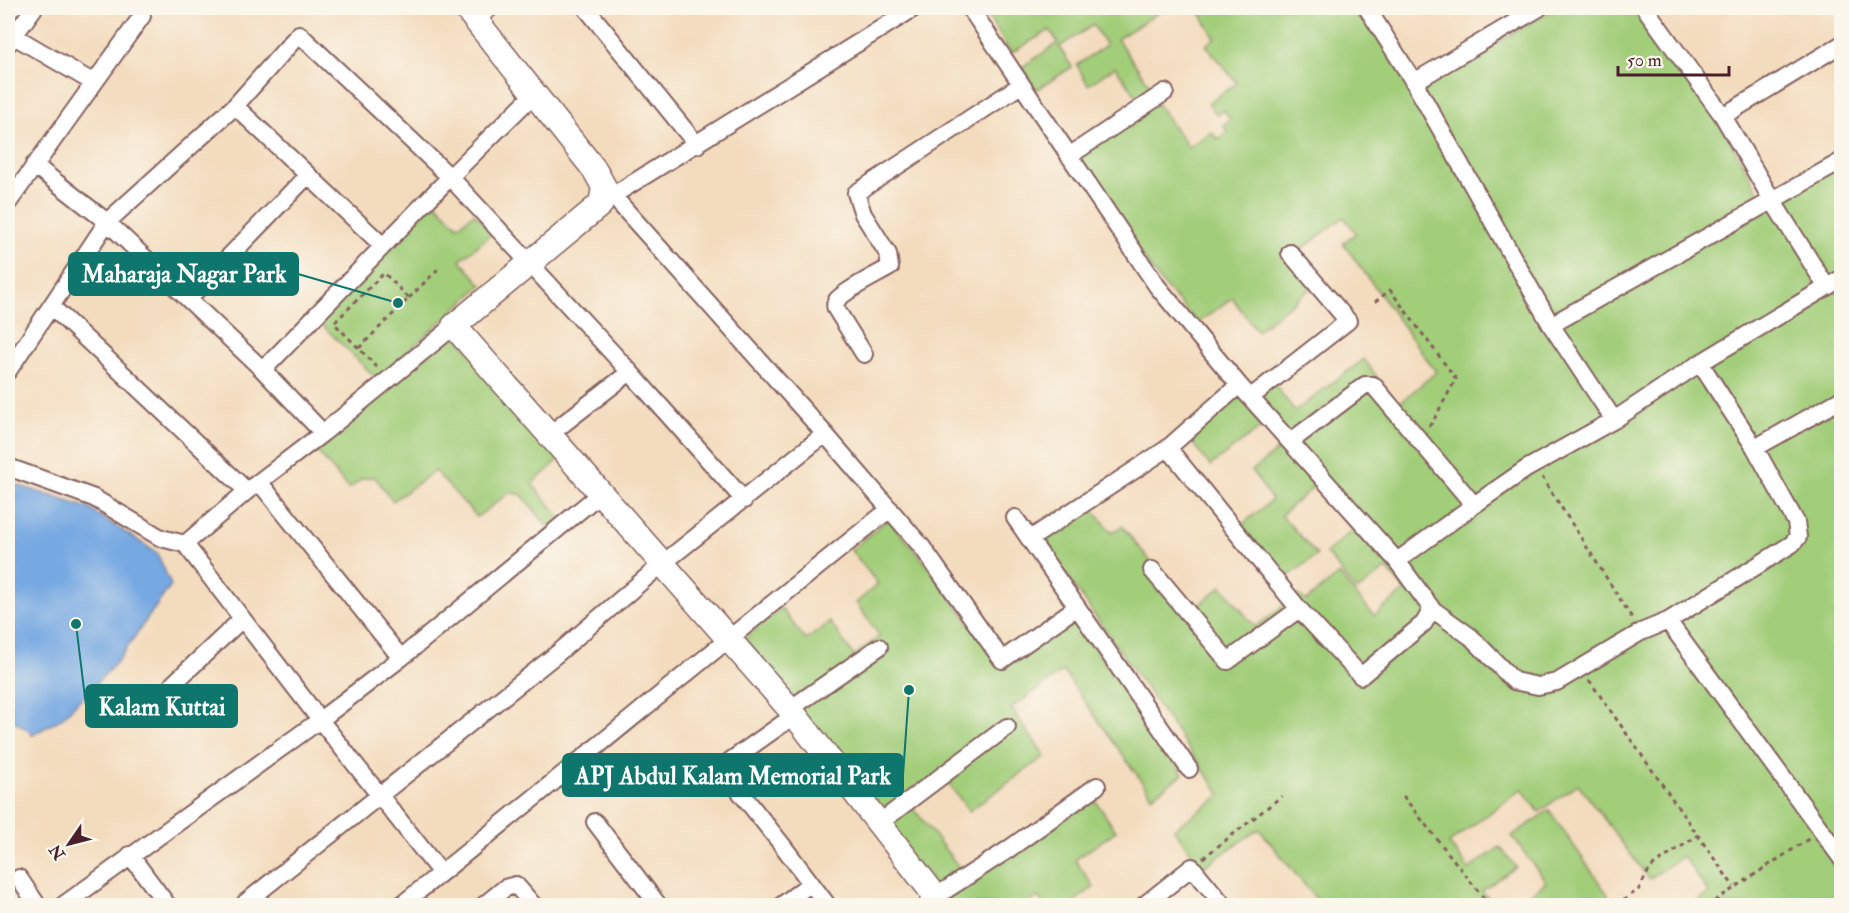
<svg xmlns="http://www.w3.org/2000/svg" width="1849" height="913" viewBox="0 0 1849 913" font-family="'IM FELL Double Pica',serif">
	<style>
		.green { fill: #a2cd79; stroke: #767652; stroke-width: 1.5 }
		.water { fill: #76a8e2; stroke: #606486; stroke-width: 1.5 }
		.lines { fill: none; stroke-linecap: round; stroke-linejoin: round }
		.street-casing { stroke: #85615e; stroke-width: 20 }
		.secondary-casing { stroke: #85615e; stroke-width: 27 }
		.path { stroke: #85615e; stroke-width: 3; stroke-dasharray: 4.5 4.5; stroke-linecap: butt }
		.street { stroke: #fff; stroke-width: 16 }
		.secondary { stroke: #fff; stroke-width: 24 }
		.leader { fill: none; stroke: #0f766e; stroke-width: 2 }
		.callout-dot { fill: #0f766e; stroke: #fbf7ec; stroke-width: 2 }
		.callout { fill: #0f766e; stroke: #0f766e; stroke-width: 2 }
		.callout-label { font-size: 24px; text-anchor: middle; font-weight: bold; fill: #fff }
	</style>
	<rect width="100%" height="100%" fill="#fbf7ec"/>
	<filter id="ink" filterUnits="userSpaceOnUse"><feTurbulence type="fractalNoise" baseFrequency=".0167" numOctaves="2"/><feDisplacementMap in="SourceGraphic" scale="12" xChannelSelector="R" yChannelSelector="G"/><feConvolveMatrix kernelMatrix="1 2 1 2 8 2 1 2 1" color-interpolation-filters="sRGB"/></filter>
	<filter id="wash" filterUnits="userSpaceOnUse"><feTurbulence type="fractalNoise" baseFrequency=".008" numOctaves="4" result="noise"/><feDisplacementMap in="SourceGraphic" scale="24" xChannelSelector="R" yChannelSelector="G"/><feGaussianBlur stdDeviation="1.35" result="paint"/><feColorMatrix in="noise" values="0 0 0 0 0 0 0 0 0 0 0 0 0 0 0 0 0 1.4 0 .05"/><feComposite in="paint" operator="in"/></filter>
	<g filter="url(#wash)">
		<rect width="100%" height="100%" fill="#f3dcbe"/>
		<path class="green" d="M983,8H1166L1117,39L1152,88L1138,98L1115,67L1088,85L1077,65L1106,45L1093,25L1059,47L1072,67L1036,90L1022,67L1058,43L1050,30L1011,53Z
			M1197,8H1360L1413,92L1556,8H1635L1716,115L1762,198L1841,151V905H1692L1709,893L1683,856L1649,879L1578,784L1539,812L1522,789L1449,843L1469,869L1500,847L1516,867L1482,891L1495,905L1366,906L1362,900L1353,905H1321L1259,829L1202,868L1174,829L1221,795L1044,543L1045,538L1092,508L1112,533L1122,526L1191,611L1222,586L1255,627L1298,595L1306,601L1339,574L1374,616L1406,590L1386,569L1357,591L1326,553L1354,529L1317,484L1281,515L1317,555L1285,579L1240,526L1272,500L1252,471L1284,445L1267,423L1210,466L1188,437L1266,374L1295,411L1364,359L1397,405L1436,372L1343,243L1356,233L1344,217L1289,259L1311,288L1257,331L1232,298L1198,323L1159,280L1074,158L1157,103L1188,147L1212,132L1217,139L1228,132L1223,125L1230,119L1224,110L1217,115L1208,103L1237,83L1206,45L1215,38Z
			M434,201L458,226L474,213L493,233L460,260L482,285L377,379L318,321Z
			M454,333L562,457L532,484L561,518L549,528L521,494L509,493L477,517L435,471L393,501L375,477L363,478L349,489L316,450Z
			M888,519L923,560L1002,667L1068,621L1077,622L1183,774L1152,796L1063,671L1011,708L1045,756L969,811L944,778L910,804L965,875L1087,788L1116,831L1075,860L1094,887L1069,905H1045L1038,897L1026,905H937L739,643L781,608L806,640L830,622L854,656L880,636L856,603L878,584L851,550Z
			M1549,810L1615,905H1515L1546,882L1512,836Z"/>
		<path class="water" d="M8,482L88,508L157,553L171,585L116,663L61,719L32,735L29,731L8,717Z"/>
	</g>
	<g filter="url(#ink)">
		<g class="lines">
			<g class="street-casing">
				<path id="street" d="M586,8L697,145
					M970,8L1157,286L1239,385L1397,561L1432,609L1424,623L1361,676L1299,609L1168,448L1239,385
					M1367,8L1414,82L1539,8
					M1645,8L1723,116L1772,200L1826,286
					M475,20L490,8
					M14,36L94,83
					M8,44L34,8
					M1414,82L1551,325L1614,420L1526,469L1474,505
					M235,106L383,246
					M1723,116L1842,44
					M1069,156L1165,92
					M34,165L107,222L263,370L323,433
					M613,196L825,434L922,547L1002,660L1077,607L1015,518
					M604,201L914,8
					M8,203L142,16
					M189,298L308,175
					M51,306L247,491L323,433L454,326
					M1551,325L1842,161
					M864,354L836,309C835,305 834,304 837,300C847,289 877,275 890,267L888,254L863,214L856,193L1021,85
					M263,370L450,177L630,372L550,434
					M8,371L107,222L235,106L299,34L450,177L534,94
					M630,372L744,500
					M1251,397L1348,321L1290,253
					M1614,420L1700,363
					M1290,442L1365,385H1373L1474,505L1397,561
					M1755,448L1842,399
					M8,467L94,498L161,538L185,544L247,491
					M260,483L401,658
					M1030,539L1168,448
					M185,544L320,720L441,873
					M1152,570L1228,661L1299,609
					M1077,607L1189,769
					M1432,609L1471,637L1514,681L1538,686L1557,682L1641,632L1668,621L1792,544L1798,537L1796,522L1755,448L1700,363L1842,278
					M1668,621L1842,859
					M173,684L242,619
					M790,709L879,647
					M795,715L730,761L727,769L729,778L783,846L828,906
					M595,822L659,906
					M879,823L1007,727
					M130,855L168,906
					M19,878L38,906
					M932,899L1006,851L1097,786
					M245,903L558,653L662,564L825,434
					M62,906L320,720L401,658L601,493
					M400,906C564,775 725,640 890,509
					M483,906L505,888L516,885L534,906
					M781,906L811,883
					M1143,906L1192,867L1224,906"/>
			</g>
			<g class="secondary-casing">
				<path id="secondary" d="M466,8L594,169L604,187L601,204L454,326L790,709L933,893L932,906"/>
			</g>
			<path class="path" d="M409,298L440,267
				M1375,302L1390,290L1456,379L1432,423L1427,427
				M359,348L409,298L384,273L334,323L379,369
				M1542,477L1634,621
				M1589,680L1734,887
				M1403,796L1490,906
				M1203,858L1282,796
				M1616,906L1639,889L1650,868L1698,835
				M1707,906L1810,838"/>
			<use href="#street" class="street"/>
			<use href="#secondary" class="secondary"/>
		</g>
	</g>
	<path class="leader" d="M398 303L298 274M76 624L86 706M909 690L903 775"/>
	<g class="callout-dot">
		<circle cx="398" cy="303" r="6"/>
		<circle cx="76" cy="624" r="6"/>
		<circle cx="909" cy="690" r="6"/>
	</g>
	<g class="callout">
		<rect x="69" y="253" width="229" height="42" rx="6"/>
		<rect x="86" y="685" width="151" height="42" rx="6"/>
		<rect x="563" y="754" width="340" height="42" rx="6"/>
	</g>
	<g class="callout-label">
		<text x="184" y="282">Maharaja Nagar Park</text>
		<text x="162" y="715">Kalam Kuttai</text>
		<text x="733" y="784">APJ Abdul Kalam Memorial Park</text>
	</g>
	<rect width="1849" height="913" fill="none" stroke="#fbf7ec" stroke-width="30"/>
	<g transform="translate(69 844) rotate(235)" stroke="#fbf7ec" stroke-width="4.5" paint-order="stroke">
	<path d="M0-4.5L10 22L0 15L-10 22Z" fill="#4a1f2b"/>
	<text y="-9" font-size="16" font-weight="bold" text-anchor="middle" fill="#4a1f2b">N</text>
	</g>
	<path d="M1618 66v9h111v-9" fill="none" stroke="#4a1f2b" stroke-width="3"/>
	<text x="1627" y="66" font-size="18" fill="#4a1f2b" stroke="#fbf7ec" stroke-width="4.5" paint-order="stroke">50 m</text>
</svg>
